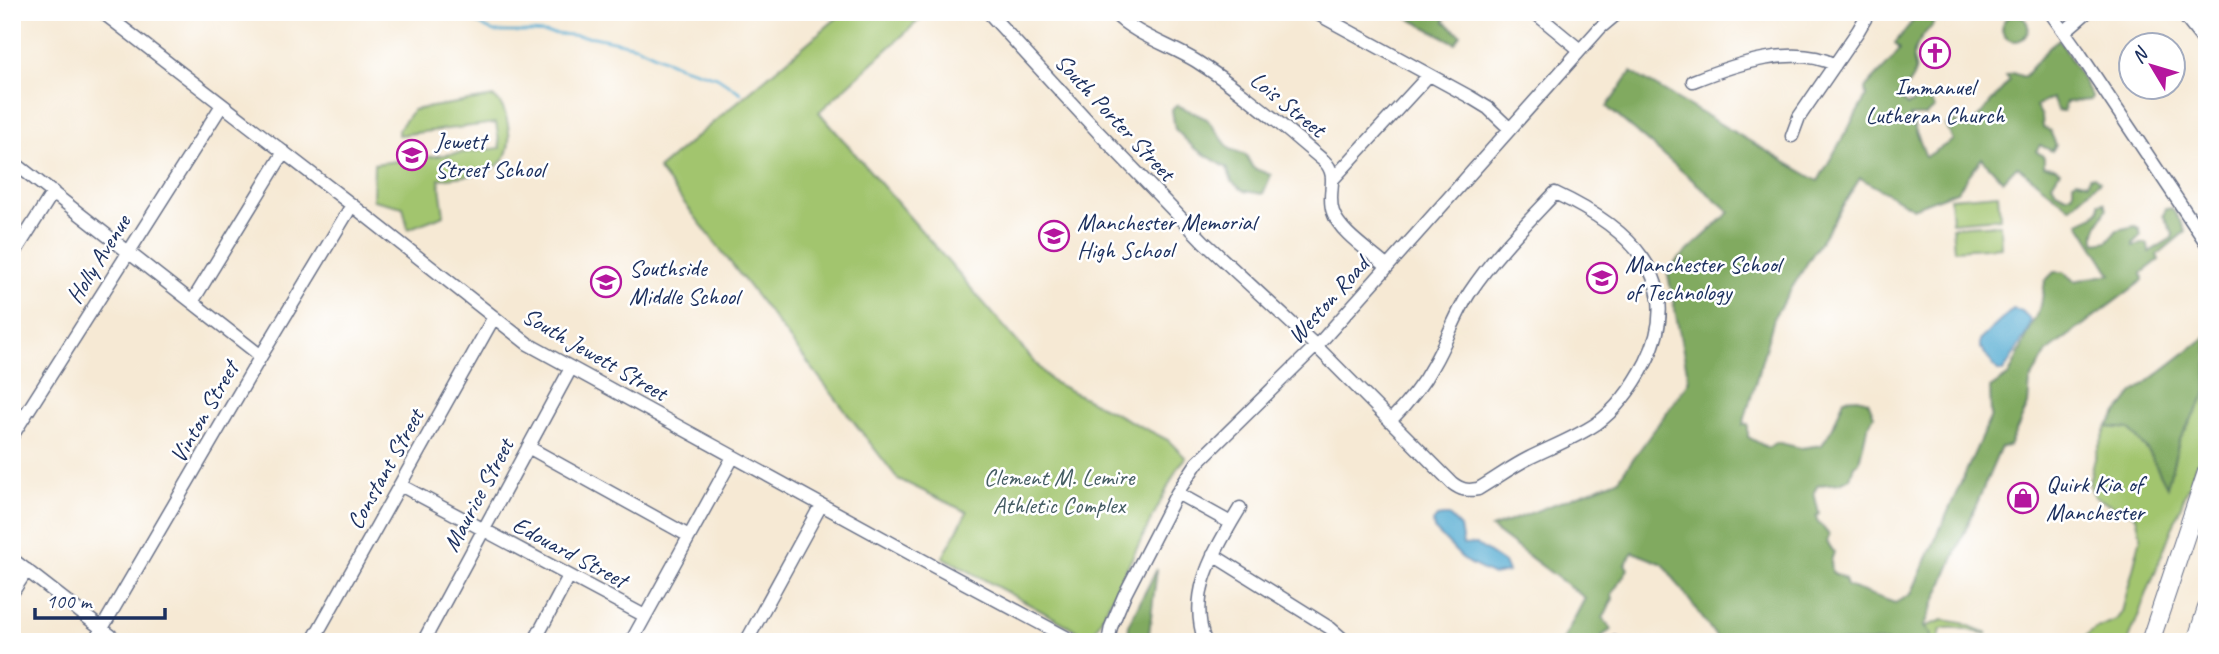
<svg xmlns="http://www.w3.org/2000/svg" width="2219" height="654" viewBox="0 0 2219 654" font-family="Caveat,sans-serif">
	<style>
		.green { fill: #a2c56e; stroke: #5e7a66; stroke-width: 2 }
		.forest { fill: #81aa61; stroke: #4e6c60; stroke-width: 2 }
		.water { fill: #55acd2; stroke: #386e98; stroke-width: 2 }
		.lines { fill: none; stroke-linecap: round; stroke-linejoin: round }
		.stream { stroke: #55acd2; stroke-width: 2.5 }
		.minor-casing { stroke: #687087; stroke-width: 15 }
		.highway-casing { stroke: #687087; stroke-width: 20 }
		.minor { stroke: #fff; stroke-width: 12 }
		.highway { stroke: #fff; stroke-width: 18 }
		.labels { text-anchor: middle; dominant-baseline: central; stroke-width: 5; stroke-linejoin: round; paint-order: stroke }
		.poi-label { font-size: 24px; fill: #1b2f5e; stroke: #fff; text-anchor: start }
		.street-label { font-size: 24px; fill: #1b2f5e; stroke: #fff }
		.park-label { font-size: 24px; fill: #445c63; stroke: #fff }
	</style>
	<rect width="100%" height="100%" fill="#fff"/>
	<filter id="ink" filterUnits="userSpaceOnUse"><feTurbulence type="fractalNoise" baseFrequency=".0143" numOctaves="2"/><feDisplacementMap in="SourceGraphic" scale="14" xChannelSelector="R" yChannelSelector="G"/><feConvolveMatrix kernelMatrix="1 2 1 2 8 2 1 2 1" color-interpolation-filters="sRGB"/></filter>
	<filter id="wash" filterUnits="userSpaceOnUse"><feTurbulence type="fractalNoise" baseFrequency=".00686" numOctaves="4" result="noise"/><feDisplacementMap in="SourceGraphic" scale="28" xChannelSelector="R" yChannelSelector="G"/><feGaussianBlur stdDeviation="1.57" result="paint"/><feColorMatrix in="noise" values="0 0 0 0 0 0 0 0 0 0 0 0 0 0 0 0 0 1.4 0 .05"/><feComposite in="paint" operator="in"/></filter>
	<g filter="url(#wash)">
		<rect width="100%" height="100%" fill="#f6e9d4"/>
		<path class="green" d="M844,12H928L819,112L1051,381L1168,440L1186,458L1178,467L1093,635L1088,636L1076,630L943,557L967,512L898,479L658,169Z
			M494,97C505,106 507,118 509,131C513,178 473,174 439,179L444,215L408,229L403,207L373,200L374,164L500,148L496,123L398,135V130L413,110Z
			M1998,194L2000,218L1952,222L1950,198Z
			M2000,224L2001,247L1954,250L1952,227Z
			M2207,392V438L2128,642H2079L2096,628L2116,620L2122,612L2141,537L2136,516L2094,497L2089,482L2097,451L2107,427L2129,428L2148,451L2167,486L2179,441Z
			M1943,620L1962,623L1988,634C1970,632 1960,625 1941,629L1938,642H1931V634L1924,627Z"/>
		<path class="forest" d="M1397,12H1448L1444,21L1461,35L1455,43Z
			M1915,12H1936L1932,27C1925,31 1915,46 1913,56C1912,61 1917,66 1915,72C1912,82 1905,89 1898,95L1907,105L1927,96L1935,108L1925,116H1910L1926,157L1953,140L1946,125L1951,120L1969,128L2010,80L2006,76L2013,73L2024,77L2050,46L2059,39L2092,96L2091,100L2066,102L2064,111H2058L2052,98L2036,106L2042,116L2043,127L2050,131L2056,145L2052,151L2040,145L2036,151L2044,157V166L2054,167L2060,171L2052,184L2056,191L2066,196L2073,193V182L2077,180L2088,183L2089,177L2094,176L2100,181L2070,208L2017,166L2003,181L1982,158L1957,191L1913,208L1860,178L1775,315L1743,425H1748V437L1768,448L1776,442L1801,448L1822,445L1833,427L1844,399L1858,398L1868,401L1874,416L1867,428L1859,462L1854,465L1850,478L1840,483L1818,485L1814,492L1819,514L1816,516L1817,520L1829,535L1827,542L1834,552L1831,561L1832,572L1845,579L1847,586L1895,603L1911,594L1991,416L1990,388L2009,375L2041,305L2045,281L2054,272H2064L2074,281L2111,274L2079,223L2094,216L2099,210V203L2104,202L2107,208C2102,217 2091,233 2096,243L2108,241L2117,230L2135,226L2139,228L2141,235L2133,243V246L2145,243L2148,245L2149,252L2172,238L2173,234L2163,215L2166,209L2172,208L2186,231L2157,255L2159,260L2142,273L2143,280L2047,352L2030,381L2028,405L2009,446L2001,447L1924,627L1931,634V642H1720L1663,564L1633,552L1625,564L1628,569L1612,594L1613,599C1608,605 1608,611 1603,618L1611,630L1602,636L1604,642H1562L1585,598L1491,528L1618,480L1689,381L1667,270L1730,212L1607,107L1631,72L1818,181L1866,97L1865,89C1877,74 1889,65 1900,49L1895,43L1912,22Z
			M2002 28a13 13 0 1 1 26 0a13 13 0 1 1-26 0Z
			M1177,105L1207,119L1230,149L1246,155L1253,168L1271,175L1263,194L1244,191L1232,182L1227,168L1194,148L1175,129L1172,110Z
			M2207,336V392L2179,441L2167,487L2148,451L2129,429L2107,427L2132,394Z
			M1157,569L1148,642H1128L1129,623Z"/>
		<path class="water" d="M2013,309L2022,311L2031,320L2029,329L2003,372L1998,371L1980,347V340Z
			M1443,516H1449L1460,527L1463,545L1476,544L1504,563L1508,572L1493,575L1465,561L1434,529L1433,522L1437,517Z"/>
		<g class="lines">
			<path class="stream" d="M456,12L494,32H533L594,37L636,46L679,66L717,77L741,93"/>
		</g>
	</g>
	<g filter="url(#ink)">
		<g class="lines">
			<g class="minor-casing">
				<path id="minor" d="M102,12L352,205L528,344L935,567L1075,642
					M988,12L1098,132L1204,242L1316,346L1452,483C1461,490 1467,491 1478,489C1495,479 1511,467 1529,458C1551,447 1575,438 1596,424C1617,409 1634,385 1646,362C1688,278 1626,226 1555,193C1525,225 1494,256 1470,292C1455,315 1447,341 1433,365C1422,386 1407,404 1390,421
					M1113,12C1135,35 1170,45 1196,61C1242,90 1282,126 1324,161C1340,176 1326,193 1333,212C1339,232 1371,252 1386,266
					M1314,12L1470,97L1488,108L1510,129
					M1534,12L1580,50
					M2050,12L2078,51L2207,244
					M2181,12L2207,45
					M2065,31L2087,12
					M1693,81C1733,65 1795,43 1835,65
					M1792,136L1799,117L1858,31L1869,12
					M12,161L261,356
					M1334,178L1429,75
					M12,257L53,192
					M192,302L284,152
					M12,436L222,105
					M528,447L689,536
					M400,485L645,616
					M1177,493L1231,523C1209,561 1189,597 1205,642
					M1231,523L1240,508
					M1213,555L1330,628L1346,642
					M12,559L119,642
					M12,593L27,570
					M94,642L261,356L352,205
					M312,642L494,317
					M423,642L571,368
					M534,642L569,576
					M631,642L733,457
					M746,642L821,505
					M1108,642L1111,627L1124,596L1177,493L1197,463L1324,338L1600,28L1619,12
					M1614,642H1615"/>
			</g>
			<g class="highway-casing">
				<path id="highway" d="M2150,642L2207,472
					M2196,642L2207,608"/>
			</g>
			<use href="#minor" class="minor"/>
			<use href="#highway" class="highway"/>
		</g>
	</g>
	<defs>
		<g id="church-ring" transform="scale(1.575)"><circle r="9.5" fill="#fff" stroke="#b5179e" stroke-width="1.5"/><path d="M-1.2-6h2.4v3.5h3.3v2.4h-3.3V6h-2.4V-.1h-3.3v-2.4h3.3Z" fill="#b5179e"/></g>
		<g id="school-ring" transform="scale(1.575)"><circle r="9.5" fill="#fff" stroke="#b5179e" stroke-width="1.5"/><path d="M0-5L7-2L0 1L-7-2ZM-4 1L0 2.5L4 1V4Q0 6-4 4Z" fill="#b5179e"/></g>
		<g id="shop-ring" transform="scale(1.575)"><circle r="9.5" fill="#fff" stroke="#b5179e" stroke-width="1.5"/><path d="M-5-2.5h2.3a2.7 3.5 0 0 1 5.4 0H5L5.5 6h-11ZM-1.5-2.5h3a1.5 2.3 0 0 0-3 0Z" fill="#b5179e"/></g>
	</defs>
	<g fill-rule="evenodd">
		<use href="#church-ring" x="1935" y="53"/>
		<use href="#school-ring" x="412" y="155"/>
		<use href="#school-ring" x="1054" y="236"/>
		<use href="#school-ring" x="1602" y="278"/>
		<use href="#school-ring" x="606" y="282"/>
		<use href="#shop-ring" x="2023" y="498"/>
	</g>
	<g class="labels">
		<g class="poi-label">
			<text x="1935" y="87" text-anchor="middle">Immanuel<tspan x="1935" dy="28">Lutheran Church</tspan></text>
			<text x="435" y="141">Jewett<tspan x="435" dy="28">Street School</tspan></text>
			<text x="1077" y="222">Manchester Memorial<tspan x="1077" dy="28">High School</tspan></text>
			<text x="1625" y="264">Manchester School<tspan x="1625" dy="28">of Technology</tspan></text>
			<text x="629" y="268">Southside<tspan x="629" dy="28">Middle School</tspan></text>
			<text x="2046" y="484">Quirk Kia of<tspan x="2046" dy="28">Manchester</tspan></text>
		</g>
		<g class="street-label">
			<text transform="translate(1288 104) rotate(39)">Lois Street</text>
			<text transform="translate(1115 117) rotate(47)">South Porter Street</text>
			<text transform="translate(98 259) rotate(-58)">Holly Avenue</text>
			<text transform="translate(1328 300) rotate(-48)">Weston Road</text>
			<text transform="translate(595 354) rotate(30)">South Jewett Street</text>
			<text transform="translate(204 412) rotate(-60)">Vinton Street</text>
			<text transform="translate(385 469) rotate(-61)">Constant Street</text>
			<text transform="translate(478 495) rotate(-62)">Maurice Street</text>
			<text transform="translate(570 552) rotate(28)">Edouard Street</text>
		</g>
		<g class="park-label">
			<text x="1059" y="477">Clement M. Lemire<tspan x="1059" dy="28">Athletic Complex</tspan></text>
		</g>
	</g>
	<rect width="2219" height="654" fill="none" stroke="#fff" stroke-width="42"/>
	<g transform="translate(2152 66) rotate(308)"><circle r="33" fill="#ffffff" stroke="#a4acbf" stroke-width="2"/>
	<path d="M0-5L12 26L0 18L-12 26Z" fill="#b5179e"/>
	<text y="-10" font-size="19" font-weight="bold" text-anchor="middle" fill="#1b2f5e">N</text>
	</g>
	<path d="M35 608v10h130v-10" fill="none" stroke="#1b2f5e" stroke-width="3.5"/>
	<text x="46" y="608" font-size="21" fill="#1b2f5e" stroke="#ffffff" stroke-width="5" paint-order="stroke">100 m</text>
</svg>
